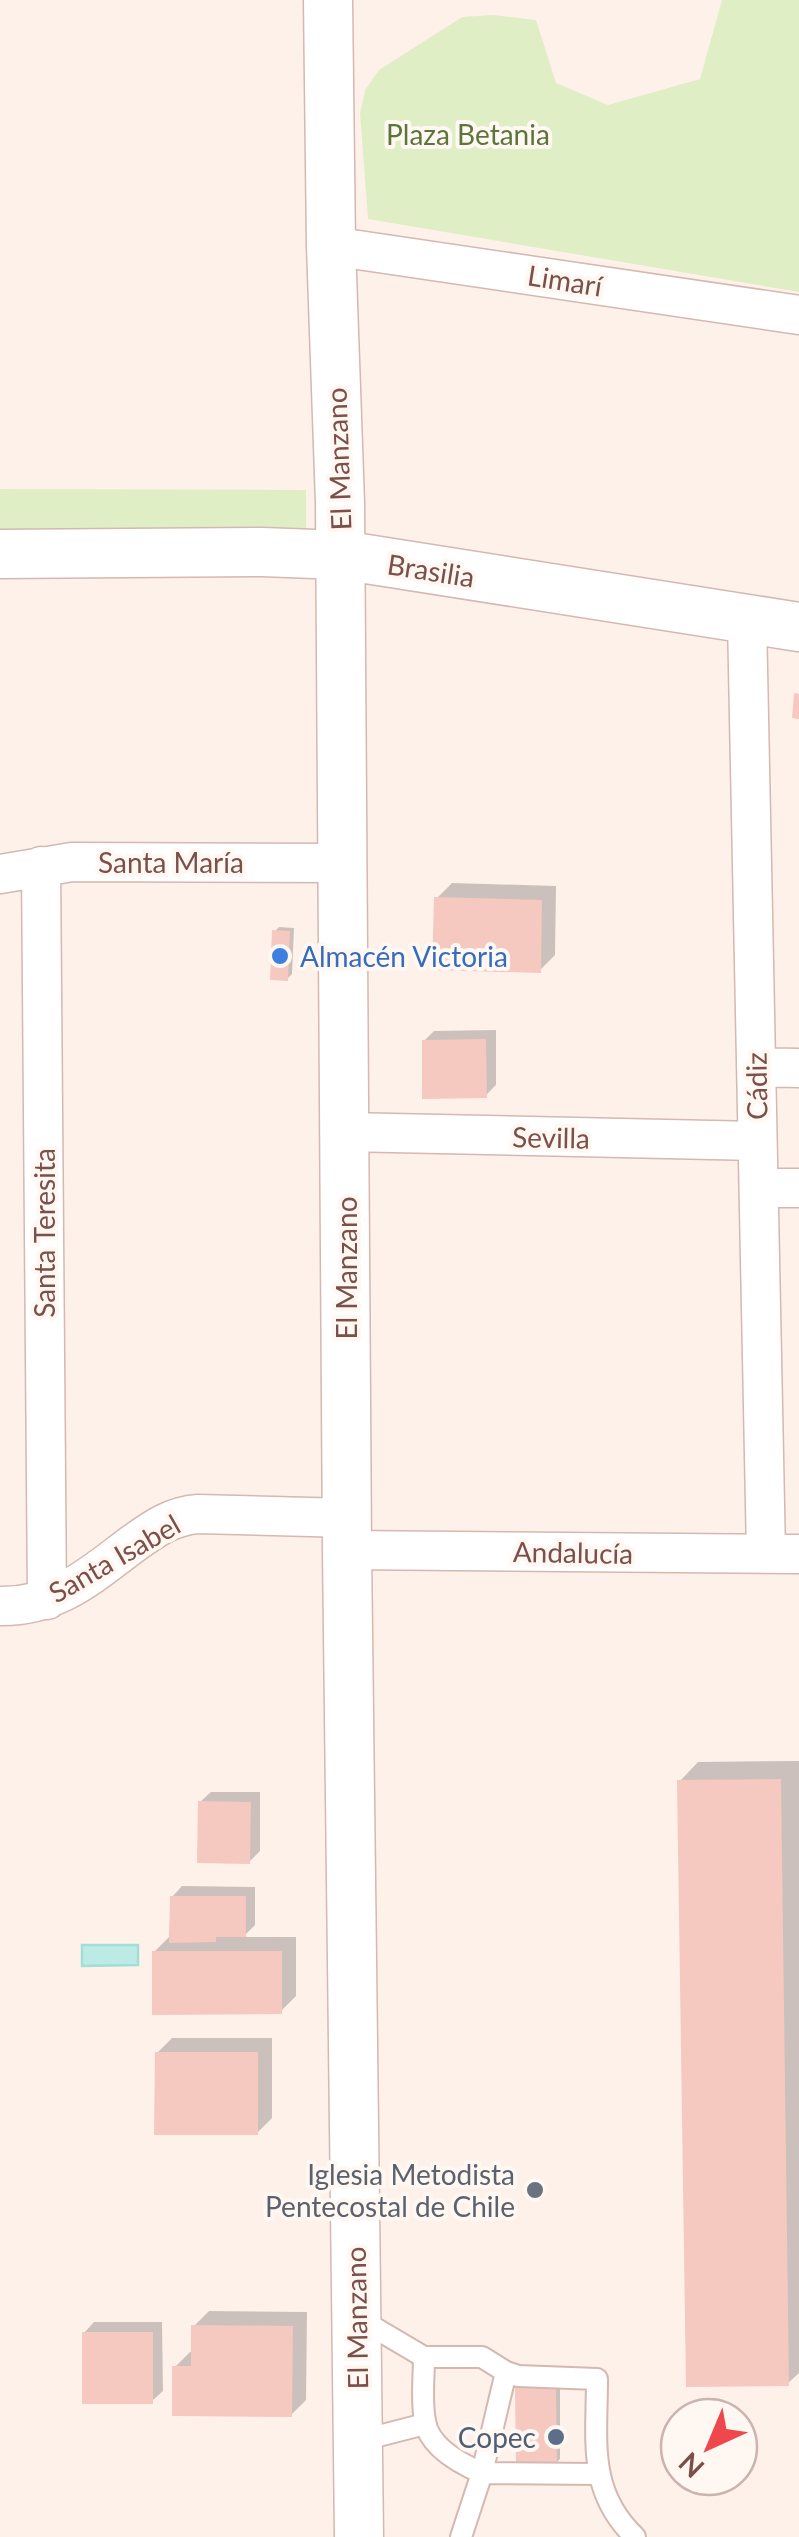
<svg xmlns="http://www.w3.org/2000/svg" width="799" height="2537" viewBox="0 0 799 2537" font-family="Lato,sans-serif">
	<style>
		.green { fill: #e0eec6 }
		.water { fill: #bceae5; stroke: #a2ddd7; stroke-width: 2.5 }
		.shadow { fill: #0003 }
		.building { fill: #f5c8c0 }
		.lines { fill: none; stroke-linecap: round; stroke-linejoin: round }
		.service-casing { stroke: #d4b8b1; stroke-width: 24 }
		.minor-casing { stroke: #d4b8b1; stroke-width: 41 }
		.tertiary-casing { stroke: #d4b8b1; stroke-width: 51 }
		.service { stroke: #fff; stroke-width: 20 }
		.minor { stroke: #fff; stroke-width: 38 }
		.tertiary { stroke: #fff; stroke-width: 48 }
		.shop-dot { fill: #3f7fe0; stroke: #fff7f2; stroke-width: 4 }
		.worship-dot { fill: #6b7280; stroke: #fff7f2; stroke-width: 4 }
		.service-dot { fill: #5c6f8a; stroke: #fff7f2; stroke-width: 4 }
		.labels { text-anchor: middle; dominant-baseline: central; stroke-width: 8; stroke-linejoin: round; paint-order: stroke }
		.park-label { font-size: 28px; fill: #5b763b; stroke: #fff7f2 }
		.street-label { font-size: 28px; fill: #7c504a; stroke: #fff7f2 }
		.shop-label { font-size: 28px; fill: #366cbe; stroke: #fff7f2; text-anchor: start }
		.worship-label { font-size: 28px; fill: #5b616d; stroke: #fff7f2; text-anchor: end }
		.service-label { font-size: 28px; fill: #4e5e75; stroke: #fff7f2; text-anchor: end }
	</style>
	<rect width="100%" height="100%" fill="#fef1ea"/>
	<path class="green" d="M722,0H799V292L368,219L360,113L365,90L379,70L462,17L494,15L536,20L556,83L608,105L700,79Z
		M0,489L306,490V532H0Z"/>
	<path class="water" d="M82,1945H138V1965L82,1966Z"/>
	<path class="shadow" d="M452,883L556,886L555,955L540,970L437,898Z
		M279,927L294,928L292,974L287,979L275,931Z
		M496,1030V1085L486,1095L424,1041L434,1031Z
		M799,1761V2373L788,2383L680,1781L698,1762Z
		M211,1792H260V1851L249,1862L200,1802Z
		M182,1886L255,1887V1925L243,1937H296V1996L281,2011L154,1952L169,1937L172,1897Z
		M172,2038H272V2118L257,2133L157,2053Z
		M209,2311L307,2312L306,2400L291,2415L175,2367L190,2352H193L194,2326Z
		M94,2322H162L163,2391L152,2401L84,2333Z
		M522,2384H560V2459L556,2463L518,2389Z"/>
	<path class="building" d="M794,693L799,694V719L792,718Z
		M434,897L542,900L541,973L432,970Z
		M272,930L290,931L288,981L270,980Z
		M486,1039L487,1098L422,1099V1040Z
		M781,1779L789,2386L686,2387L677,1780Z
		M198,1801L251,1802L250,1864L197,1863Z
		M170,1896H246V1937H216V1942L169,1943Z
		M152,1951H282V2014L152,2015Z
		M155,2052H258V2135H154Z
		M191,2325L293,2326L292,2417L172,2416V2366H191Z
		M82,2332H153V2404H82Z
		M515,2388H556L557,2466H516Z"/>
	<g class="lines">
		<g class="service-casing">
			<path id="service" d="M358,2318L424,2357H482L506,2372L518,2376L597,2379C597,2440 587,2491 635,2537
				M424,2357C424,2377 421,2401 425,2421C429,2447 461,2464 482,2473L599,2474
				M359,2441L425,2424
				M461,2537L482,2473L506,2372"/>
		</g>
		<g class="minor-casing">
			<path id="minor" d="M331,246L799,315
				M747,619L766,1554
				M41,866L47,1600
				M0,874L72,862L344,863
				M756,1067L799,1068
				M345,1132L757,1141
				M759,1188H799
				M347,1550L799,1554
				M0,1606C57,1607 91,1575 134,1543C155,1528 172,1516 198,1514L348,1518"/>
		</g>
		<g class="tertiary-casing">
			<path id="tertiary" d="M328,0L331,246L340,503L347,1550L359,2537
				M0,554L262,552L341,555L799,627"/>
		</g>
		<use href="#service" class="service"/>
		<use href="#minor" class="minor"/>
		<use href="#tertiary" class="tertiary"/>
	</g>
	<circle class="shop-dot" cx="280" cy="956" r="10"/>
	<circle class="worship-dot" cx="535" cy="2190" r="10"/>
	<circle class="service-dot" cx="556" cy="2437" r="10"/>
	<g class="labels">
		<g class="park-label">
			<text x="468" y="134">Plaza Betania</text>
		</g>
		<g class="street-label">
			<text transform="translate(565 280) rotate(9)">Limarí</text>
			<text transform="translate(338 459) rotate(-92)">El Manzano</text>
			<text transform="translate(431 570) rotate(9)">Brasilia</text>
			<text x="171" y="862">Santa María</text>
			<text transform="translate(756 1086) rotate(-91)">Cádiz</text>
			<text transform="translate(551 1137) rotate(1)">Sevilla</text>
			<text transform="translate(44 1233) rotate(-90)">Santa Teresita</text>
			<text transform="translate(346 1268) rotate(-90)">El Manzano</text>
			<text transform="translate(573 1552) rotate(1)">Andalucía</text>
			<text transform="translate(114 1558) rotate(-30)">Santa Isabel</text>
			<text transform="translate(356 2318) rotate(-91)">El Manzano</text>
		</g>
		<g class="shop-label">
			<text x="300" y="956">Almacén Victoria</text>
		</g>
		<g class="worship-label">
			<text x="515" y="2174">Iglesia Metodista<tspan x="515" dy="32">Pentecostal de Chile</tspan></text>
		</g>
		<g class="service-label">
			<text x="536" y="2437">Copec</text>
		</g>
	</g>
	<g transform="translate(709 2447) rotate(224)"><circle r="48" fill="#fff7f2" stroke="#cbb4af" stroke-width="2.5"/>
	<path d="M0-8L18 38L0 25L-18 38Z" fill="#ef484c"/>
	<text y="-15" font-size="28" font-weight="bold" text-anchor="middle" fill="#7c504a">N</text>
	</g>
</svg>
